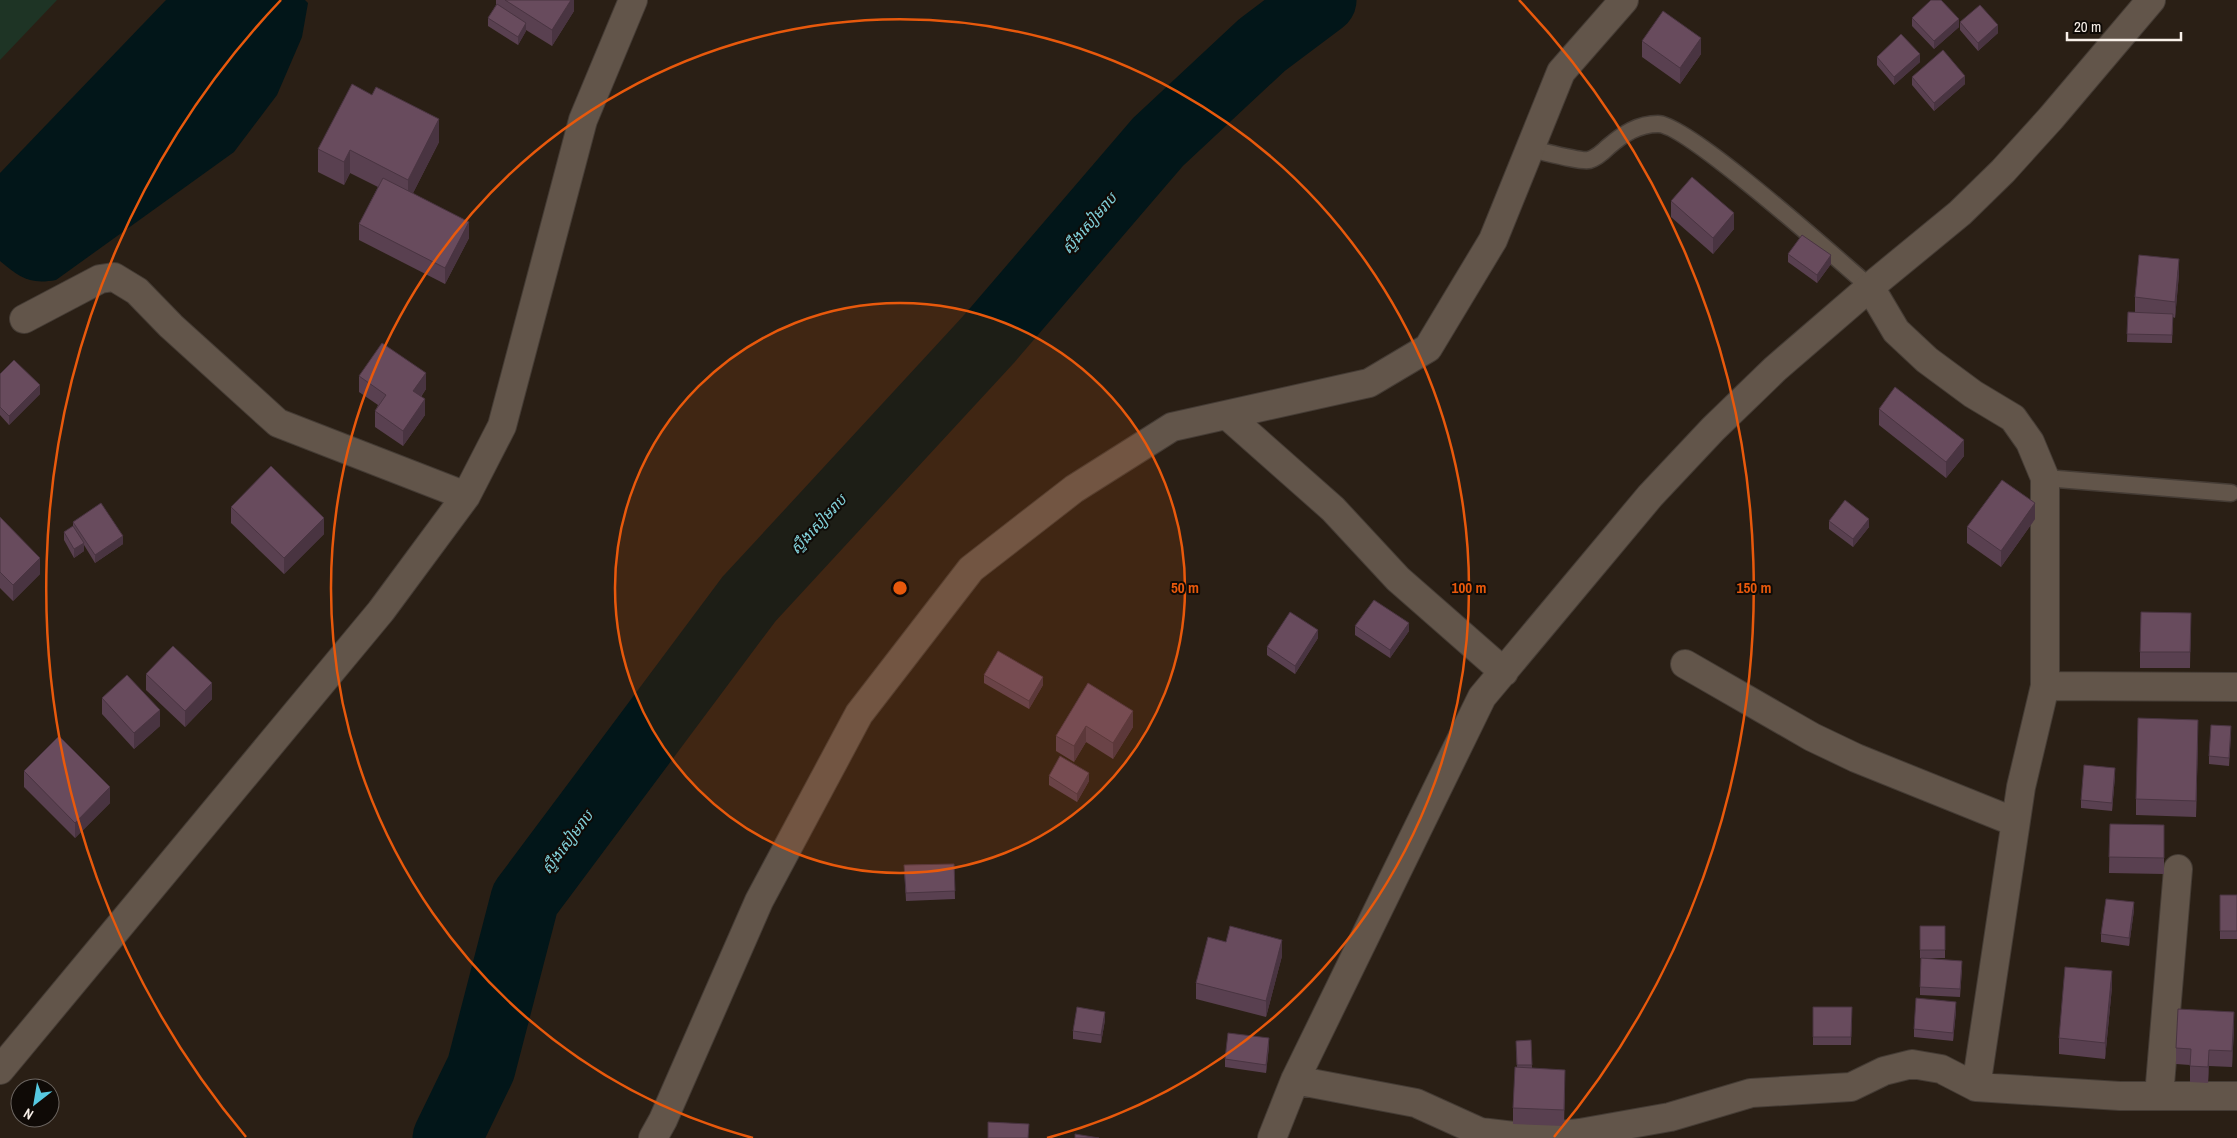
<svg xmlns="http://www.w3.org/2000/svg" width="2237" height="1138" viewBox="0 0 2237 1138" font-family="'Archivo Narrow','Noto Sans Khmer',sans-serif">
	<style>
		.green { fill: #1e3425 }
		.water { fill: #021619 }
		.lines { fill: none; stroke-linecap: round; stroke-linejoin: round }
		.river { stroke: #021619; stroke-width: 69 }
		.service-casing { stroke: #453c35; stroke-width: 19 }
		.minor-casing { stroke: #453c35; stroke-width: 30 }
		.service { stroke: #62554a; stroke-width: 16 }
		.minor { stroke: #62554a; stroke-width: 28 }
		.wall { fill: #594050 }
		.shaded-wall { fill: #493441 }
		.building { fill: #684b5d; stroke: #493441 }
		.ring { fill: none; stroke: #e8590c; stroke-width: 2.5 }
		.labels { text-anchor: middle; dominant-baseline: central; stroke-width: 4; stroke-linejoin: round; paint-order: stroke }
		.water-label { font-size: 15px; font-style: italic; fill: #80ced7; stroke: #0f0a06 }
		.centre { fill: #e8590c; stroke: #0f0a06; stroke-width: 2.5 }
		.ring-label { font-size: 15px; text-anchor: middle; font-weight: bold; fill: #e8590c; stroke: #0f0a06; stroke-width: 4; stroke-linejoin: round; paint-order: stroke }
	</style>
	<rect width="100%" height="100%" fill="#2a1f15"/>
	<path class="green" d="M0,0H57L0,60Z"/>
	<path class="water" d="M166,0H305L308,3L302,37L277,95L234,152L56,280C29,285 19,277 0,261V173Z"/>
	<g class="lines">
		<path class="river" d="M447,1138L481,1068L525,899L749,599L989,339L1158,142L1262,45L1322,0"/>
		<g class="service-casing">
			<path id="service" d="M1530,149C1541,151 1581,162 1589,160C1596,158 1603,152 1608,147C1623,134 1638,124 1658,124C1688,124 1838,260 1870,287
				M2045,478L2231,493"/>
		</g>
		<g class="minor-casing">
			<path id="minor" d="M1870,287L1896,331L1927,360L1973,394L2013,418L2030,442L2045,478V686L2021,787L1976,1087
				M24,319L100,279L114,277L137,291L171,326L278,423L466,496
				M1228,416L1333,509L1398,579L1504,672
				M1685,664L1812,737L1856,758L2015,822
				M2045,686L2237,687
				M0,1070L381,611L466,496L502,426L583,120L633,0
				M1295,1080L1416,1103L1480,1132L1532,1138L1580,1133L1670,1117L1751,1093L1851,1087L1884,1071L1912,1064L1941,1069L1976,1087L2120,1096H2237
				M2159,1096L2178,869
				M653,1138L663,1120L759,901L859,714L971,569L1074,489L1172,427L1369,383L1428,348L1493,240L1561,72L1624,0
				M1272,1138L1295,1080L1482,697L1650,496L1713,429L1775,369L1870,287L1960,213L2003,171L2051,118L2151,0"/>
		</g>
		<use href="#service" class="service"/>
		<use href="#minor" class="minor"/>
	</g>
	<path class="wall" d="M496,0H574V11L552,46L526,30V31L518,45L488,26V18L496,5Z
		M1912,18L1959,27L1934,49L1912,26Z
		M1960,22L1998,33L1978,51L1960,30Z
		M1642,41L1701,54L1680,84L1642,57Z
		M1877,57L1920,62L1894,85L1877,65Z
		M1912,77L1965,84L1934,111L1912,85Z
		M439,142L413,193L469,238L445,284L359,240V224L378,187L350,173L344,185L318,172V149Z
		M1671,201L1734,229L1713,254L1671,217Z
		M1788,254L1831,264L1817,283L1788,262Z
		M2179,274L2175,318L2173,317L2172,343L2127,342L2128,312H2135V297Z
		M0,374L40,394L9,425L0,415Z
		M359,376L426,389L421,397L425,415L403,446L375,427V411L378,405L359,392Z
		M1879,409L1964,456L1946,478L1879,425Z
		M231,507L324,534L284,574L231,523Z
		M0,517L40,574L13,601L0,588Z
		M2035,519L2001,567L1967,543V527Z
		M1829,521L1869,527L1853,547L1829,529Z
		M73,522L123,544L95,563L84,545V551L74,558L64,540V532L73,526Z
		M2191,613L2190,668H2140V652Z
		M1355,626L1409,631L1390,658L1355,635Z
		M1318,638L1295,674L1267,655V647Z
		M146,674L212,699L185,727L146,690Z
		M984,675L1043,685L1029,709L984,683Z
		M1088,683L1133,727L1113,759L1086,742L1074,762L1056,751V736Z
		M102,698L160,726L134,749L102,714Z
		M2231,734L2229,766L2209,764V756Z
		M2198,736L2196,817L2136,815V799Z
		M24,771L110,803L75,838L24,787Z
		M1049,776L1089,781L1077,802L1049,785Z
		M2115,776L2112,811L2081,808V800Z
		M2110,824L2164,825V874L2109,873Z
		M954,864L955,899L906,901L904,865Z
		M2220,895H2237V939H2220Z
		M2134,910L2129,946L2101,942V934Z
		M1920,926H1945V958H1920Z
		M1226,942L1282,956L1266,1017L1196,999V983Z
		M1962,969L1960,997L1920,995V987Z
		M2112,987L2105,1059L2059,1054V1038Z
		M1813,1007H1852L1851,1045H1813Z
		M1956,1011L1953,1041L1914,1037V1029Z
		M1105,1020L1101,1043L1073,1039V1031Z
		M2234,1028L2232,1067L2209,1066L2208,1083L2190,1082V1065L2176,1064V1048Z
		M1531,1040L1532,1068L1565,1085L1564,1126L1513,1124V1108L1517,1067L1516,1041Z
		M1269,1046L1266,1073L1225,1067V1059Z"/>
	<path class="shaded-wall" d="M571,0H574V11L552,46V30Z
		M1959,19V27L1934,49V41Z
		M526,23V31L518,45V37Z
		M1998,25V33L1978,51V43Z
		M1701,38V54L1680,84V68Z
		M1920,54V62L1894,85V77Z
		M1965,76V84L1934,111V103Z
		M439,119V142L408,203V180Z
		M350,150V173L344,185V162Z
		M1734,213V229L1713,254V238Z
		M469,222V238L445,284V268Z
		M1831,255V264L1817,283V275Z
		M2179,259V274L2175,318V302Z
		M426,373V389L413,407V391Z
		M40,385V394L9,425V416Z
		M425,399V415L403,446V431Z
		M1964,440V456L1946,478V462Z
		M2035,503V519L2001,567V551Z
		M324,518V534L284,574V558Z
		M1869,519V527L1853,547V539Z
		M123,536V544L95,563V555Z
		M84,543V551L74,558V549Z
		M40,558V574L13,601V585Z
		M1409,623V631L1390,658V650Z
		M1318,630V638L1295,674V666Z
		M1043,677V685L1029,709V701Z
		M212,683V699L185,727V711Z
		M160,710V726L134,749V733Z
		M1133,711V727L1113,759V743Z
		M2198,720V736L2196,817V801Z
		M1086,726V742L1074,762V746Z
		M2115,768V776L2112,811V803Z
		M1089,773V781L1077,802V794Z
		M110,787V803L75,838V823Z
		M2134,902V910L2129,946V938Z
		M1282,940V956L1266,1017V1001Z
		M2112,971V987L2105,1059V1043Z
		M1956,1002V1011L1953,1041V1033Z
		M1105,1012V1020L1101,1043V1035Z
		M2234,1012V1028L2232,1067V1051Z
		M1269,1038V1046L1266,1073V1065Z
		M2209,1050V1066L2208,1083V1067Z"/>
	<path class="building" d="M505,0H571L552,30Z
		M1931,0H1941L1959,19L1934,41L1912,18Z
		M497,4L526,23L518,37L488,18Z
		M1980,5L1998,25L1978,43L1960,22Z
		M1663,11L1701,38L1680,68L1642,41Z
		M1901,34L1920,54L1894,77L1877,57Z
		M1943,50L1965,76L1934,103L1912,77Z
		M352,84L372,95L376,87L439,119L408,180L350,150L344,162L318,149Z
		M1692,177L1734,213L1713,238L1671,201Z
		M383,178L469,222L445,268L359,224Z
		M1802,235L1831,255L1817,275L1788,254Z
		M2139,255L2179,259L2175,302L2135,297Z
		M2128,312L2173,314L2172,335L2127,334Z
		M382,343L426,373L413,391L425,399L403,431L375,411L386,395L359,376Z
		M14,360L40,385L9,416L0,407V374Z
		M1895,387L1964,440L1946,462L1879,409Z
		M271,466L324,518L284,558L231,507Z
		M2002,480L2035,503L2001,551L1967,527Z
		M1845,500L1869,519L1853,539L1829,521Z
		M101,503L123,536L95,555L73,522Z
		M0,517L40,558L13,585L0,572Z
		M73,526L84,543L74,549L64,532Z
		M1374,600L1409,623L1390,650L1355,626Z
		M1290,612L1318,630L1295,666L1267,647Z
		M2141,612L2191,613L2190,652H2140Z
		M173,646L212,683L185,711L146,674Z
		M998,651L1043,677L1029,701L984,675Z
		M127,675L160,710L134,733L102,698Z
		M1088,683L1133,711L1113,743L1086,726L1074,746L1056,736Z
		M2138,718L2198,720L2196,801L2136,799Z
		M2211,725L2231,726L2229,758L2209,756Z
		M59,736L110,787L75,823L24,771Z
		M1060,756L1089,773L1077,794L1049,776Z
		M2084,765L2115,768L2112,803L2081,800Z
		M2110,824L2164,825V858L2109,857Z
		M954,864L955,891L906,893L904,865Z
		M2220,895H2237V931H2220Z
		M2106,899L2134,902L2129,938L2101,934Z
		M1230,926L1282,940L1266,1001L1196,983L1208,937L1226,942Z
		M1920,926H1945V950H1920Z
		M1921,958L1962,961L1960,989L1920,987Z
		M2065,967L2112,971L2105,1043L2059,1038Z
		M1916,998L1956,1002L1953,1033L1914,1029Z
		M1077,1007L1105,1012L1101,1035L1073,1031Z
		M1813,1007H1852L1851,1037H1813Z
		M2178,1009L2234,1012L2232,1051L2209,1050L2208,1067L2190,1066L2191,1049L2176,1048Z
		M1228,1033L1269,1038L1266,1065L1225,1059Z
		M1531,1040L1532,1065H1517L1516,1041Z
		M1515,1067L1565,1070L1564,1110L1513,1108Z
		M988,1122L1029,1124L1028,1138H988Z
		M1075,1134L1099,1138H1075Z"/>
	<circle cx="900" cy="588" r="285" fill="#e8590c" fill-opacity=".12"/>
	<g class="ring">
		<circle cx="900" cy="588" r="285"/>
		<path d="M753 1138A569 569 0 1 1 1047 1138"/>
		<path d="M246 1137A854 854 0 0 1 281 0M1519 0A854 854 0 0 1 1554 1137"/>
	</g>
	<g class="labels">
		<g class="water-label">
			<text transform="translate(1089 223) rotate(-49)">ស្ទឹងសៀមរាប</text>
			<text transform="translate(818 524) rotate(-47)">ស្ទឹងសៀមរាប</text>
			<text transform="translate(567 842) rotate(-53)">ស្ទឹងសៀមរាប</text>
		</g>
	</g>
	<circle cx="900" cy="588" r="8" class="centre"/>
	<g class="ring-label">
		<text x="1185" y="593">50 m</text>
		<text x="1469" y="593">100 m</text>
		<text x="1754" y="593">150 m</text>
	</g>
	<g transform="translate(35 1103) rotate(211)"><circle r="24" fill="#0f0a06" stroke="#6c6661"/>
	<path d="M0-4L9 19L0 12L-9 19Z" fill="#56c9e1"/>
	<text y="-8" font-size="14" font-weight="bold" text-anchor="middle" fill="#f8f0e9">N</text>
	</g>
	<path d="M2067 32v8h114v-8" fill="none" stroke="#f8f0e9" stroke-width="2.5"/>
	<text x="2074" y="32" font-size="15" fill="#f8f0e9" stroke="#0f0a06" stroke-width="4" paint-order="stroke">20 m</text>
</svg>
